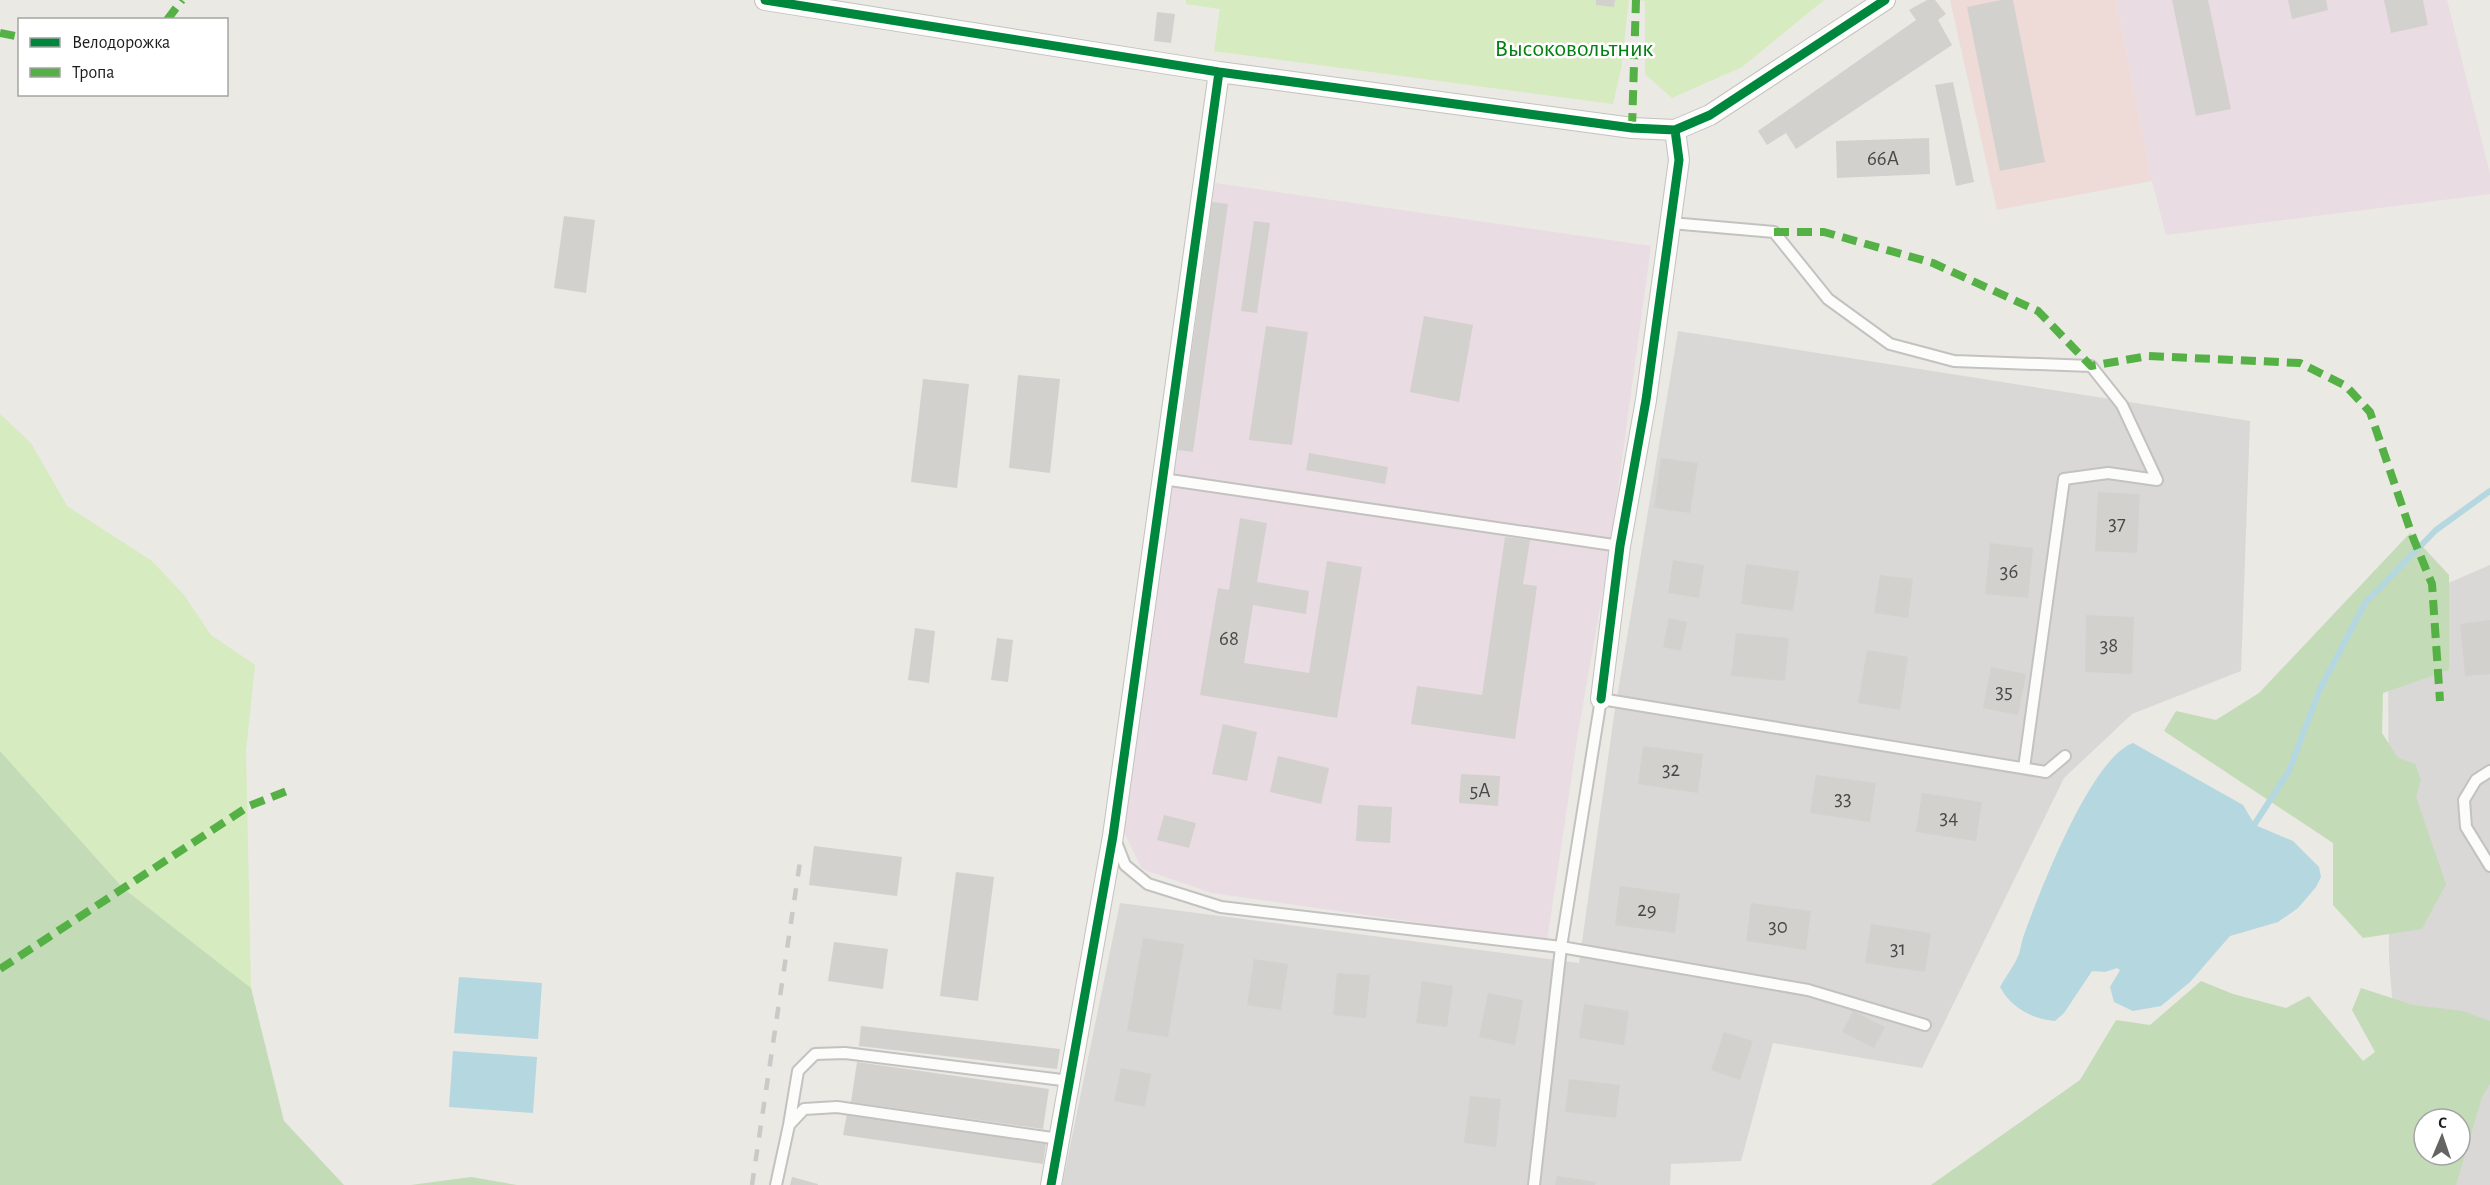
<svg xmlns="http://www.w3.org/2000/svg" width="2490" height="1185" viewBox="0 0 2490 1185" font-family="'Alegreya Sans',sans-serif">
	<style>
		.residential { fill: #d9d8d6; fill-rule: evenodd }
		.commercial { fill: #eedbd8 }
		.industrial { fill: #e9dce3 }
		.grass { fill: #d6ebc0 }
		.forest { fill: #c3dbb7; fill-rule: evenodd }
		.water { fill: #b4d7e0 }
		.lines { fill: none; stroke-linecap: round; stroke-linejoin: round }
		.stream { stroke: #b4d7e0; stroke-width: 6 }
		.building { fill: #d3d1cd }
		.service-casing { stroke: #c3c2c0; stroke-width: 14 }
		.minor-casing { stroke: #c3c2c0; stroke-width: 22 }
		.service { stroke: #fcfcfb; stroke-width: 10 }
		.minor { stroke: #fcfcfb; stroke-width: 20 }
		.rail { stroke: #c9c9c8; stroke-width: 4.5; stroke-dasharray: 12 12; stroke-linecap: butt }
		.quiet { stroke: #55b145; stroke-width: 8; stroke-dasharray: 15 8; stroke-linecap: butt }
		.cycleway-casing { stroke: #fff; stroke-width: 13 }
		.cycleway { stroke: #00873e; stroke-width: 9 }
		.labels { text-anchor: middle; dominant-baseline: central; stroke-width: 5; stroke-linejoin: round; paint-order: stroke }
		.number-label { font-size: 21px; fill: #4a4948 }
		.park-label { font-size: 24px; fill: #047f11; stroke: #fff }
	</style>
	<rect width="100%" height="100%" fill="#eae9e4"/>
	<path class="residential" d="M1678,331L2250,421L2241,671L2132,714L2064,778L1922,1068L1773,1043L1741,1161L1671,1164L1670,1185H1062L1120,903L1579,963L1614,716Z
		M2490,565V1185H2407L2389,959L2388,609ZM2424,1119H2460V1155H2424Z"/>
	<path class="commercial" d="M1950,0H2116L2152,181L1997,210Z"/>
	<path class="industrial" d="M2116,0H2447L2490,174V194L2166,235L2152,181Z
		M1215,183L1651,246L1608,562L1578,733L1547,941L1212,893L1142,869L1123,830Z"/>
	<path class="grass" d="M1186,0H1629L1621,69L1613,104L1214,51L1220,9L1186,4Z
		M1636,0H1824L1742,67L1672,98L1645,74V1Z
		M0,414L31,443L67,506L152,561L184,595L211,635L255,665L246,751L251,988L123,888L0,751Z"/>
	<path class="forest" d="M2410,533L2449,575V670L2383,693L2382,733L2398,758L2415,764L2421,780L2416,797L2446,884L2422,929L2363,938L2333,905V843L2164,731L2176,711L2216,720L2259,693Z
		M0,751L123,888L251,988L284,1121L344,1185H0Z
		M2201,981L2233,994L2286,1008L2309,996L2363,1061L2375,1052L2352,1010L2361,988L2413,1005L2463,1011L2490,1021V1084L2482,1097L2456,1185H1931L2080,1080L2116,1020L2150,1025ZM2424,1119H2460V1155H2424Z
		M471,1177L517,1185H411Z"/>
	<path class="water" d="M2133,743L2243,805L2255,825L2293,841L2319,867L2321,877L2316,887L2298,908L2278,922L2230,936L2190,982L2161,1006L2133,1011L2114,1002L2110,987L2120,970L2117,968L2105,972L2092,971L2064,1013L2055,1021C2031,1019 2011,1007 2000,987C2006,976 2014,966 2019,954C2021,947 2022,939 2025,932C2041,889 2091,758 2133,743Z
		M459,977L542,983L538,1039L454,1033Z
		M453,1051L537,1057L533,1113L449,1107Z"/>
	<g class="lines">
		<path class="stream" d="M2254,825L2289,771L2319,691L2365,603L2436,530L2490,491"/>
	</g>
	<path class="building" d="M1596,0H1615L1614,7L1596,5Z
		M1927,0H1935L1946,14L1938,20L1952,45L1796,149L1786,133L1767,145L1758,131L1916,20L1909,10Z
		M2001,0H2013L2045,162L2000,171L1967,7Z
		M2172,0H2208L2231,109L2196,116Z
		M2288,0H2326L2328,10L2292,19Z
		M2384,0H2423L2428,25L2391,33Z
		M1157,12L1175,14L1171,43L1154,41Z
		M1953,82L1974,182L1956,186L1935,85Z
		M1929,138L1930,174L1837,178L1836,141Z
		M1212,202L1228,204L1193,452L1178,450Z
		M564,216L595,220L586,293L554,288Z
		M1254,221L1270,223L1257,313L1241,311Z
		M1424,316L1473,325L1459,402L1410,392Z
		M1266,326L1308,332L1292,445L1249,440Z
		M1018,375L1060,379L1050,473L1009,468Z
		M923,379L969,384L957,488L911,482Z
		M1309,453L1388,467L1385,484L1306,470Z
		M1661,458L1698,463L1690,513L1654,508Z
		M2098,492L2140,494L2137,553L2095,551Z
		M1240,518L1267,523L1257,582L1309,591L1306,614L1253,605L1244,663L1309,673L1327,561L1362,567L1337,718L1200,695L1218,588L1229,590Z
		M1505,537L1530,540L1523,584L1537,586L1515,739L1411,724L1417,686L1482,695Z
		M1990,543L2033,548L2028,598L1985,594Z
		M1673,560L1704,565L1699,598L1668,593Z
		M1746,564L1799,571L1793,611L1741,604Z
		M1880,575L1913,579L1908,618L1874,613Z
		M2086,615L2134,617L2132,674L2085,672Z
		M1669,618L1687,622L1681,651L1663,647Z
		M2490,620V674L2465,676L2460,624Z
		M915,628L935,631L929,683L908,680Z
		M1736,633L1789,638L1785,681L1731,676Z
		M997,638L1013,640L1008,682L991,680Z
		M1867,650L1908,657L1900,710L1858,703Z
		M1991,667L2026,674L2018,715L1983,708Z
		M1223,724L1257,732L1247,781L1212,774Z
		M1643,746L1703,754L1698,793L1638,784Z
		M1278,756L1329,768L1321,804L1270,792Z
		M1461,774L1500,776L1498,806L1459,803Z
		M1816,775L1876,783L1870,822L1810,813Z
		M1922,793L1982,802L1976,841L1916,832Z
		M1358,805L1392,807L1390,843L1356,841Z
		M1164,815L1196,823L1189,848L1157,840Z
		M814,846L902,857L897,896L809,885Z
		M956,872L994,877L978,1001L940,996Z
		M1620,886L1680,894L1675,933L1615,925Z
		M1751,903L1811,911L1806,950L1746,941Z
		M1871,924L1931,933L1925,972L1865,963Z
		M1143,938L1184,944L1168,1037L1127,1031Z
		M834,942L888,949L883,989L828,981Z
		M1254,959L1288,964L1281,1010L1247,1005Z
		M1337,973L1370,975L1366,1018L1333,1015Z
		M1422,981L1453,986L1447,1027L1416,1023Z
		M1488,993L1523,1000L1515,1045L1479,1037Z
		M1584,1004L1629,1011L1624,1045L1579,1038Z
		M1853,1011L1885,1027L1874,1048L1842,1032Z
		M861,1026L1060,1049L1057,1069L859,1046Z
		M1724,1032L1753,1041L1740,1080L1711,1070Z
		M857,1062L1049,1089L1043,1129L851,1102Z
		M1121,1068L1151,1074L1145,1107L1114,1101Z
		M1569,1079L1620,1085L1616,1118L1565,1112Z
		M1470,1096L1501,1099L1496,1147L1464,1143Z
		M847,1114L1046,1144L1043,1164L843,1135Z
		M1557,1176L1596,1182L1595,1185H1555Z
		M792,1177L818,1184V1185H790Z"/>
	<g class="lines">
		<g class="service-casing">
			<path id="service" d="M1671,223L1774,232L1828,299L1890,344L1954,361L2091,366L2122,405L2157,480L2108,473L2064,479L2024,768
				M1163,479L1620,546
				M2490,771L2476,780L2464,800L2466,827L2490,866
				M1116,842L1125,865L1148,884L1221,907L1561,947L1808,990L1925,1025
				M789,1125L798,1071L815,1054L845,1053L1070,1081
				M776,1185L789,1125L804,1109L837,1107L1059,1139
				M1534,1185L1561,947L1601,699L2046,772L2065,756"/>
		</g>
		<g class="minor-casing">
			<path id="minor" d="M765,0L1219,72L1632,128L1675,130L1710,115L1885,0
				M1601,699L1620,546L1646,400L1679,160L1675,130
				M1051,1185L1113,836L1219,72"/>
		</g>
		<use href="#service" class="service"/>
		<use href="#minor" class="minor"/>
		<path class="rail" d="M752,1185L801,855"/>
		<path class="quiet" d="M167,20L182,0
			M0,33L20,37
			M1632,128L1636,0
			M1774,232H1824L1933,263L2038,311L2091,366L2148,356L2300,363L2346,386L2370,412L2412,535L2432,584L2440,701
			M0,969L249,806L287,791"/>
		<g class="cycleway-casing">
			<path id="cycleway" d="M765,0L1219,72L1632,128L1675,130L1710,115L1885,0
				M1601,699L1620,546L1646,400L1679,160L1675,130
				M1051,1185L1113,836L1219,72"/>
		</g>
		<use href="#cycleway" class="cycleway"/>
	</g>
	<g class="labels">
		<g class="number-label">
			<text x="1883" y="158">66А</text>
			<text x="2117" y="523">37</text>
			<text x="2009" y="571">36</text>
			<text x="1229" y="638">68</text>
			<text x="2109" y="645">38</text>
			<text x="2004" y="691">35</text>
			<text x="1671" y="769">32</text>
			<text x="1480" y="790">5А</text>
			<text x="1843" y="798">33</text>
			<text x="1949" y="817">34</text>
			<text x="1647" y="909">29</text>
			<text x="1778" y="926">30</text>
			<text x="1898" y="948">31</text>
		</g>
		<g class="park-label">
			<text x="1574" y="49">Высоковольтник</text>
		</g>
	</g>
	<rect x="18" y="18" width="210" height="78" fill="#ffffff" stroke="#a4a4a4" stroke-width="1.5"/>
	<rect x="30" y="38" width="30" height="9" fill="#00873e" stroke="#a4a4a4" stroke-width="1.5"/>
	<text x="72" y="48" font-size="18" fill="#1c1c1c">Велодорожка</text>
	<rect x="30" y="68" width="30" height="9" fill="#55b145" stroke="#a4a4a4" stroke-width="1.5"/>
	<text x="72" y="78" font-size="18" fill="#1c1c1c">Тропа</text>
	<g transform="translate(2442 1137) rotate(2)"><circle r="28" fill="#ffffff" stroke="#a4a4a4" stroke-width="1.5"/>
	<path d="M0-4.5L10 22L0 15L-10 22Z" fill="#646462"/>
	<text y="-9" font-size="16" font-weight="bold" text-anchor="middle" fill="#1c1c1c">С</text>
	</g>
</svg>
